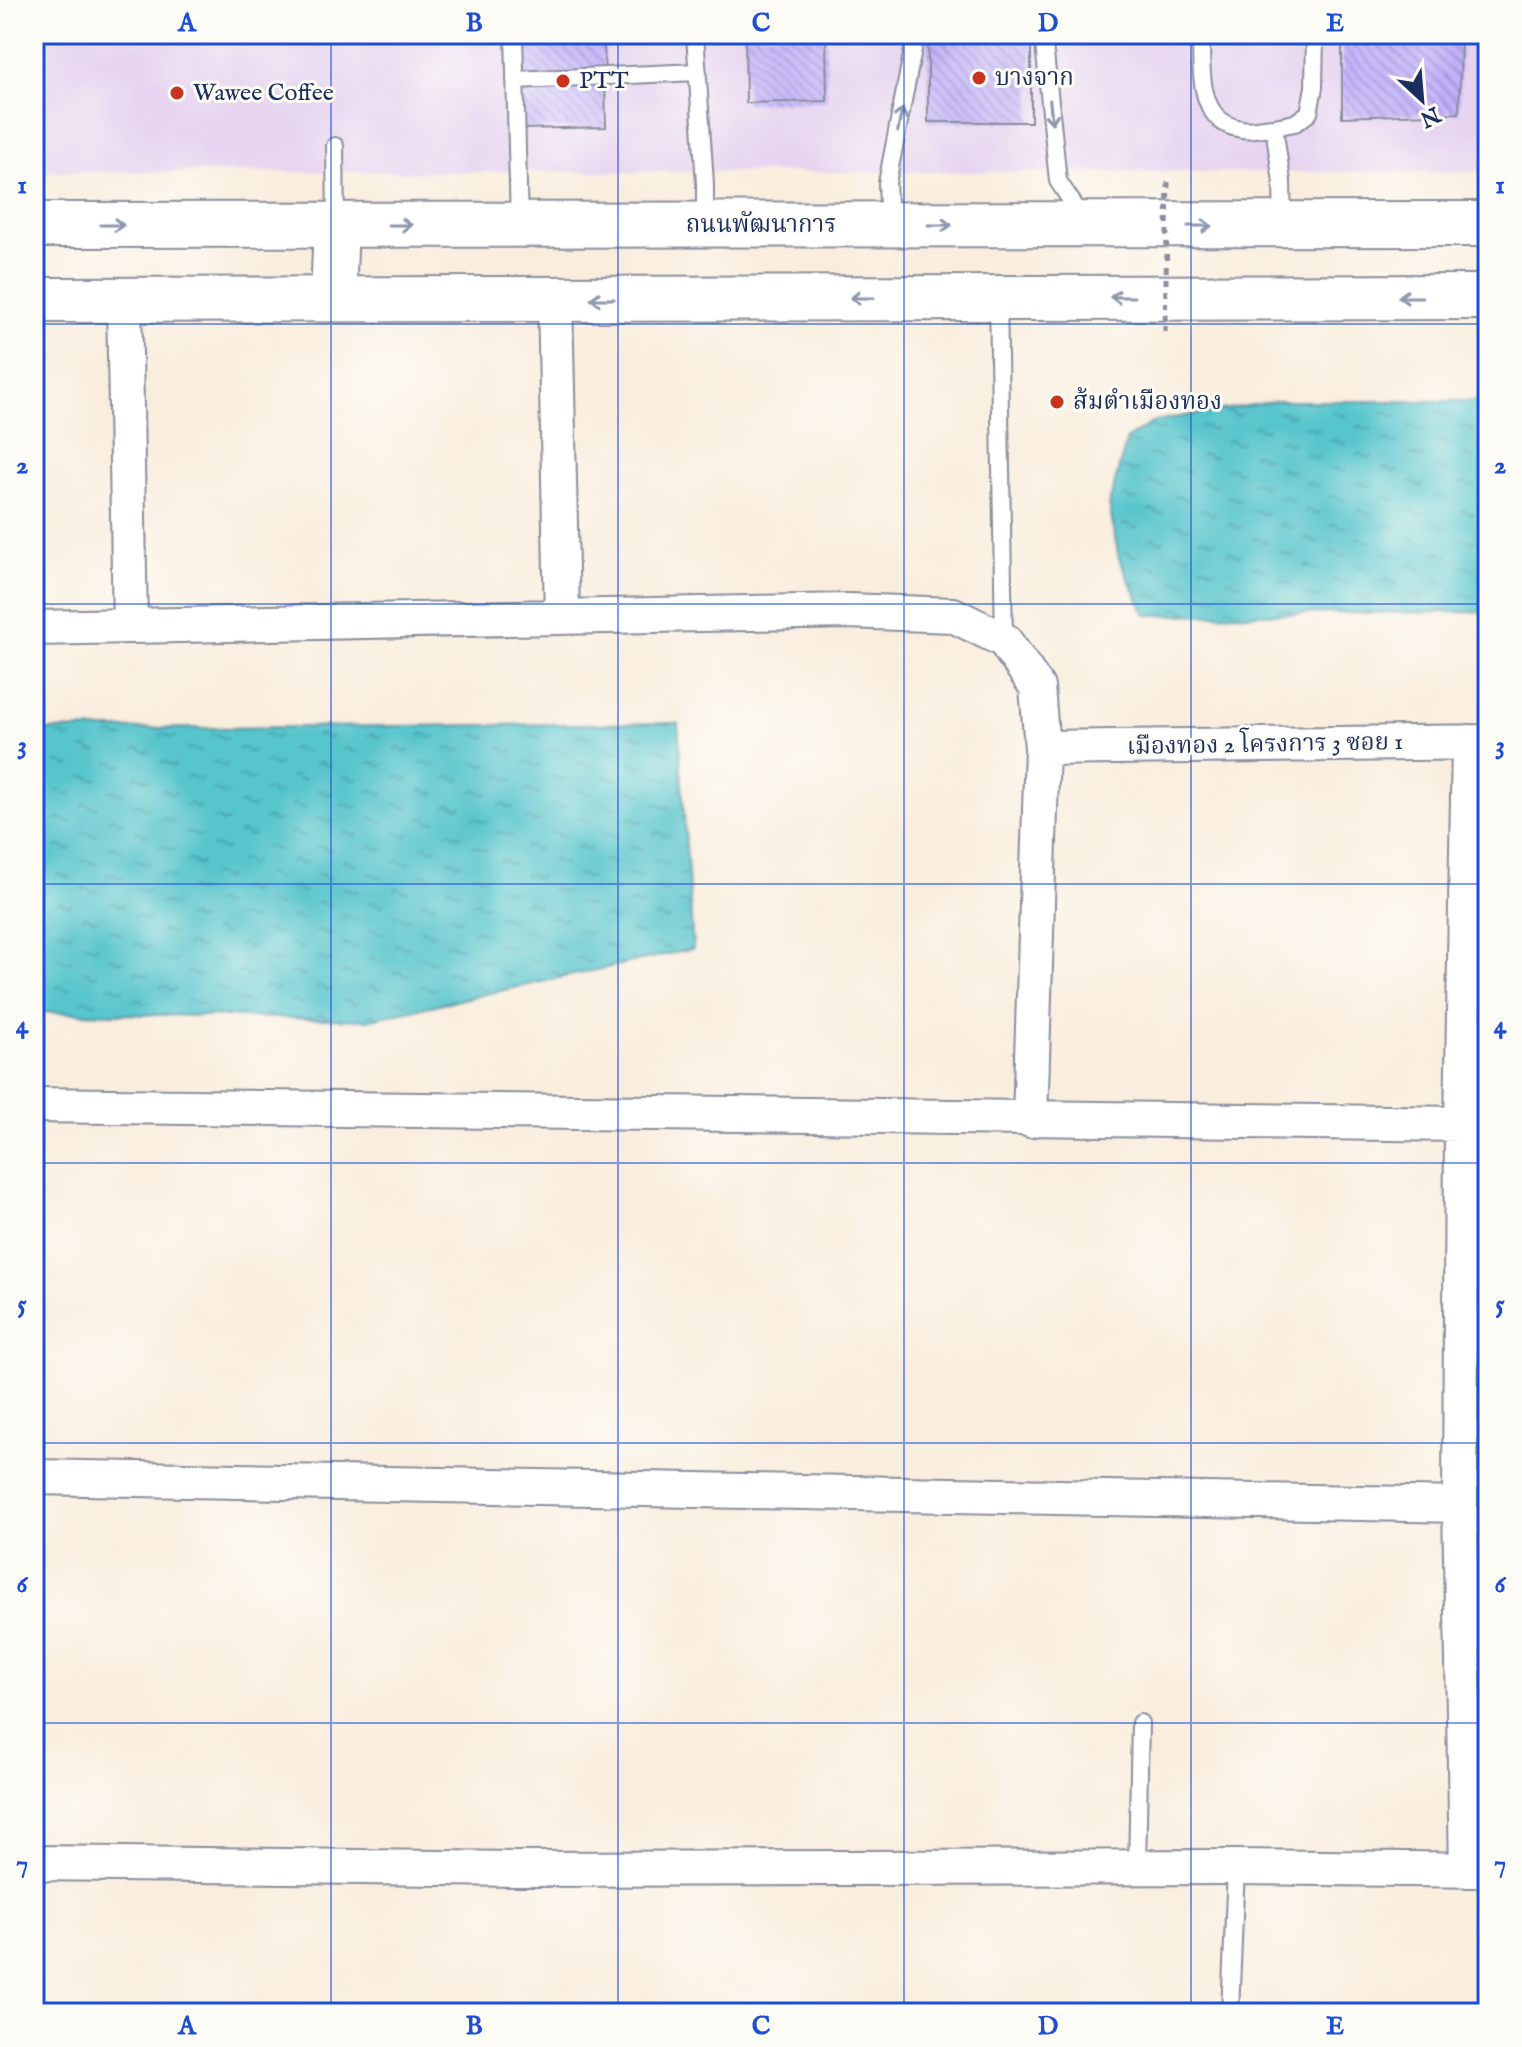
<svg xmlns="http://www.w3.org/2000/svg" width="1522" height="2047" viewBox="0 0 1522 2047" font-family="'IM FELL English','Noto Serif Thai',serif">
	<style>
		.built { fill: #e6d3f0 }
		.water { fill: url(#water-ripples); stroke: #397a95; stroke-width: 2 }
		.building { fill: url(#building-back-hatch) }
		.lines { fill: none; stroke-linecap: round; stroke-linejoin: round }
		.lane-casing { stroke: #8a8e9e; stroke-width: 20 }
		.street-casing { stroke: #8a8e9e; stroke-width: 38 }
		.secondary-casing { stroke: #8a8e9e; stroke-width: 48 }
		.lane { stroke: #fff; stroke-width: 16 }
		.street { stroke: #fff; stroke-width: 34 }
		.secondary { stroke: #fff; stroke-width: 44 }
		.path-bridge { stroke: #8a8e9e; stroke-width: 5; stroke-dasharray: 6 6; stroke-linecap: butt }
		.oneway { stroke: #8d97ae }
		.grid { fill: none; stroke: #1d4ed8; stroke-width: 2; stroke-opacity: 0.55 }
		.poi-dot { fill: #c8321e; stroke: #fdfcf7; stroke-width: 3 }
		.labels { text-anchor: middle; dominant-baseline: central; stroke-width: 6; stroke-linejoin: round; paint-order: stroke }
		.poi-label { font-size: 24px; fill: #1b2f5e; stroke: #fdfcf7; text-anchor: start }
		.street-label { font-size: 24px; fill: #1b2f5e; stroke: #fdfcf7 }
		.neatline { fill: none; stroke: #1d4ed8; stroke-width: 3 }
		.grid-label { font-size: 26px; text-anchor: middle; font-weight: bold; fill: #1d4ed8 }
	</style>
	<defs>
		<pattern id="water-ripples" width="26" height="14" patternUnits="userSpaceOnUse" patternTransform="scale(2)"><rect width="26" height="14" fill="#57c5cc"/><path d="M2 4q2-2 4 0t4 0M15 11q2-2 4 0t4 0" fill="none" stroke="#47a0a9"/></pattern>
		<pattern id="building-back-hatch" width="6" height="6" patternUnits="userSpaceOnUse" patternTransform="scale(2)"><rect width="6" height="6" fill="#c1b0fa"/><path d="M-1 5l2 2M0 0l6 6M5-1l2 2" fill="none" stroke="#9c90ce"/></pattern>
	</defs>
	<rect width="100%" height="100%" fill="#fdfcf7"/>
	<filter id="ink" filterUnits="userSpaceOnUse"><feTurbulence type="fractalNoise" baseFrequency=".0125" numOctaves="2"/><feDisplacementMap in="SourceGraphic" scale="16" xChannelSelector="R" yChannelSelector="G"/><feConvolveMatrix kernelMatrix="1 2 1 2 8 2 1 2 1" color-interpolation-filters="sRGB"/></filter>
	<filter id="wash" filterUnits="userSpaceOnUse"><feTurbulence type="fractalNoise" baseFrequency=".006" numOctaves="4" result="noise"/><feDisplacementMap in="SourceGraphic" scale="32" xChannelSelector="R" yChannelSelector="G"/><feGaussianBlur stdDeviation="1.8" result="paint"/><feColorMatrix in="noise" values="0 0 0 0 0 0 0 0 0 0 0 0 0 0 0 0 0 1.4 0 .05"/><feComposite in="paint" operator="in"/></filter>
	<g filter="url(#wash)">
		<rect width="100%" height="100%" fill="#f9eddd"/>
		<path class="built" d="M34,34H1488V172H34Z"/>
		<path class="water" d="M1277,401H1488V612L1146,615L1119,559L1109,504L1127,439L1155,421Z
			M678,723L693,949L367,1020L34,1012V730Z"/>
		<g id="blocks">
			<path class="building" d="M520,34H604L606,127L521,129Z
				M745,34H826L827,101L746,103Z
				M928,34H1031V122H928Z
				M1342,34H1461L1459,113L1342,117Z"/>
		</g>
	</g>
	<g filter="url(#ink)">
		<use href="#blocks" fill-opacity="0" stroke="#8a8e9e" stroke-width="2"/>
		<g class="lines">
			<g class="lane-casing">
				<path id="lane" d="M514,34L519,224
					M695,34L705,184V224
					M1043,34L1058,181L1084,220
					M1201,34C1202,68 1196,123 1242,129C1252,131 1265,127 1274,127L1282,182L1283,224
					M515,80L698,72
					M1274,127L1295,123L1309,113L1314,87L1315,34
					M335,146L336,224
					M889,223L887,183L916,34
					M998,299L1004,640
					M1137,1868L1140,1723
					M1230,2013L1236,1867"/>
			</g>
			<g class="street-casing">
				<path id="street" d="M124,299L130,625
					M555,299L562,616
					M34,628L848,611L953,615L1004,640L1037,687L1042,748L1030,1120
					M1042,748L1488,742
					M34,1105C510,1108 986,1120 1462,1124
					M34,1477L1460,1505
					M34,1863L518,1869L1236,1867L1488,1870
					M1467,1870L1460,1505L1462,1124L1469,742"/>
			</g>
			<g class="secondary-casing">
				<path id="secondary" d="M34,225L1488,224
					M333,299L336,225
					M34,300L1488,297"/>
			</g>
			<use href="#lane" class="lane"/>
			<use href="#street" class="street"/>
			<use href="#secondary" class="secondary"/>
			<path class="path-bridge" d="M1165,332L1168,181"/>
		</g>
		<defs><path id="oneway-shaft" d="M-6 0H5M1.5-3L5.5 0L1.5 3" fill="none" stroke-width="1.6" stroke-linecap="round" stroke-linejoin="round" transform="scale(2)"/></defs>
		<g class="oneway">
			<use href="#oneway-shaft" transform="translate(1051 112) rotate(84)"/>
			<use href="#oneway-shaft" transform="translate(900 120) rotate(-79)"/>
			<use href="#oneway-shaft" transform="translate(112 225)"/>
			<use href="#oneway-shaft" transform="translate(400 225)"/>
			<use href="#oneway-shaft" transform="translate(940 225)"/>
			<use href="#oneway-shaft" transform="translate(1200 226)"/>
			<use href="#oneway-shaft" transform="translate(1122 297) rotate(180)"/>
			<use href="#oneway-shaft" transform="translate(1410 297) rotate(180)"/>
			<use href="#oneway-shaft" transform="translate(862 298) rotate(180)"/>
			<use href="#oneway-shaft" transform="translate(602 299) rotate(180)"/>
		</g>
	</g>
	<path class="grid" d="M331,34V2013M618,34V2013M904,34V2013M1191,34V2013M34,324H1488M34,604H1488M34,884H1488M34,1163H1488M34,1443H1488M34,1723H1488"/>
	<g class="poi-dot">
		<circle cx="979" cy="78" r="8"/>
		<circle cx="563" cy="81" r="8"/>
		<circle cx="177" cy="93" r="8"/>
		<circle cx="1057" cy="402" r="8"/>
	</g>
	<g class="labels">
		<g class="poi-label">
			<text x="995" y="78">บางจาก</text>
			<text x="579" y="81">PTT</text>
			<text x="193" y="93">Wawee Coffee</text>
			<text x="1073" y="402">ส้มตำเมืองทอง</text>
		</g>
		<g class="street-label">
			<text x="761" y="225">ถนนพัฒนาการ</text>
			<text transform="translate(1265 745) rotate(-1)">เมืองทอง 2 โครงการ 3 ซอย 1</text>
		</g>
	</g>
	<rect width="1522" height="2047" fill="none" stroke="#fdfcf7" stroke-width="88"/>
	<g transform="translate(1422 100) rotate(154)" stroke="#fdfcf7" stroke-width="6" paint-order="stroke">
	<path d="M0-6L14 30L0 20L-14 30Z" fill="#1b2f5e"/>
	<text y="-12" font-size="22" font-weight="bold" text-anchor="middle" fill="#1b2f5e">N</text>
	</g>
	<rect x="44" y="44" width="1434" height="1959" class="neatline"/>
	<g class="grid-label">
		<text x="187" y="31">A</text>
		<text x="474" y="31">B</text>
		<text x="761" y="31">C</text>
		<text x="1048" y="31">D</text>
		<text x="1335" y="31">E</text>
		<text x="22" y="193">1</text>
		<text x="1500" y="193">1</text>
		<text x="22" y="473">2</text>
		<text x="1500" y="473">2</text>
		<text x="22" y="753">3</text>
		<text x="1500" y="753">3</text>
		<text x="22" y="1033">4</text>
		<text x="1500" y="1033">4</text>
		<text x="22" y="1312">5</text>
		<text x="1500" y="1312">5</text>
		<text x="22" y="1592">6</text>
		<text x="1500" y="1592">6</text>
		<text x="22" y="1872">7</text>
		<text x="1500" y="1872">7</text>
		<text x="187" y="2034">A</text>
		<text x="474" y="2034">B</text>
		<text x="761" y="2034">C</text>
		<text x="1048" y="2034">D</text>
		<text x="1335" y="2034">E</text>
	</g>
</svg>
